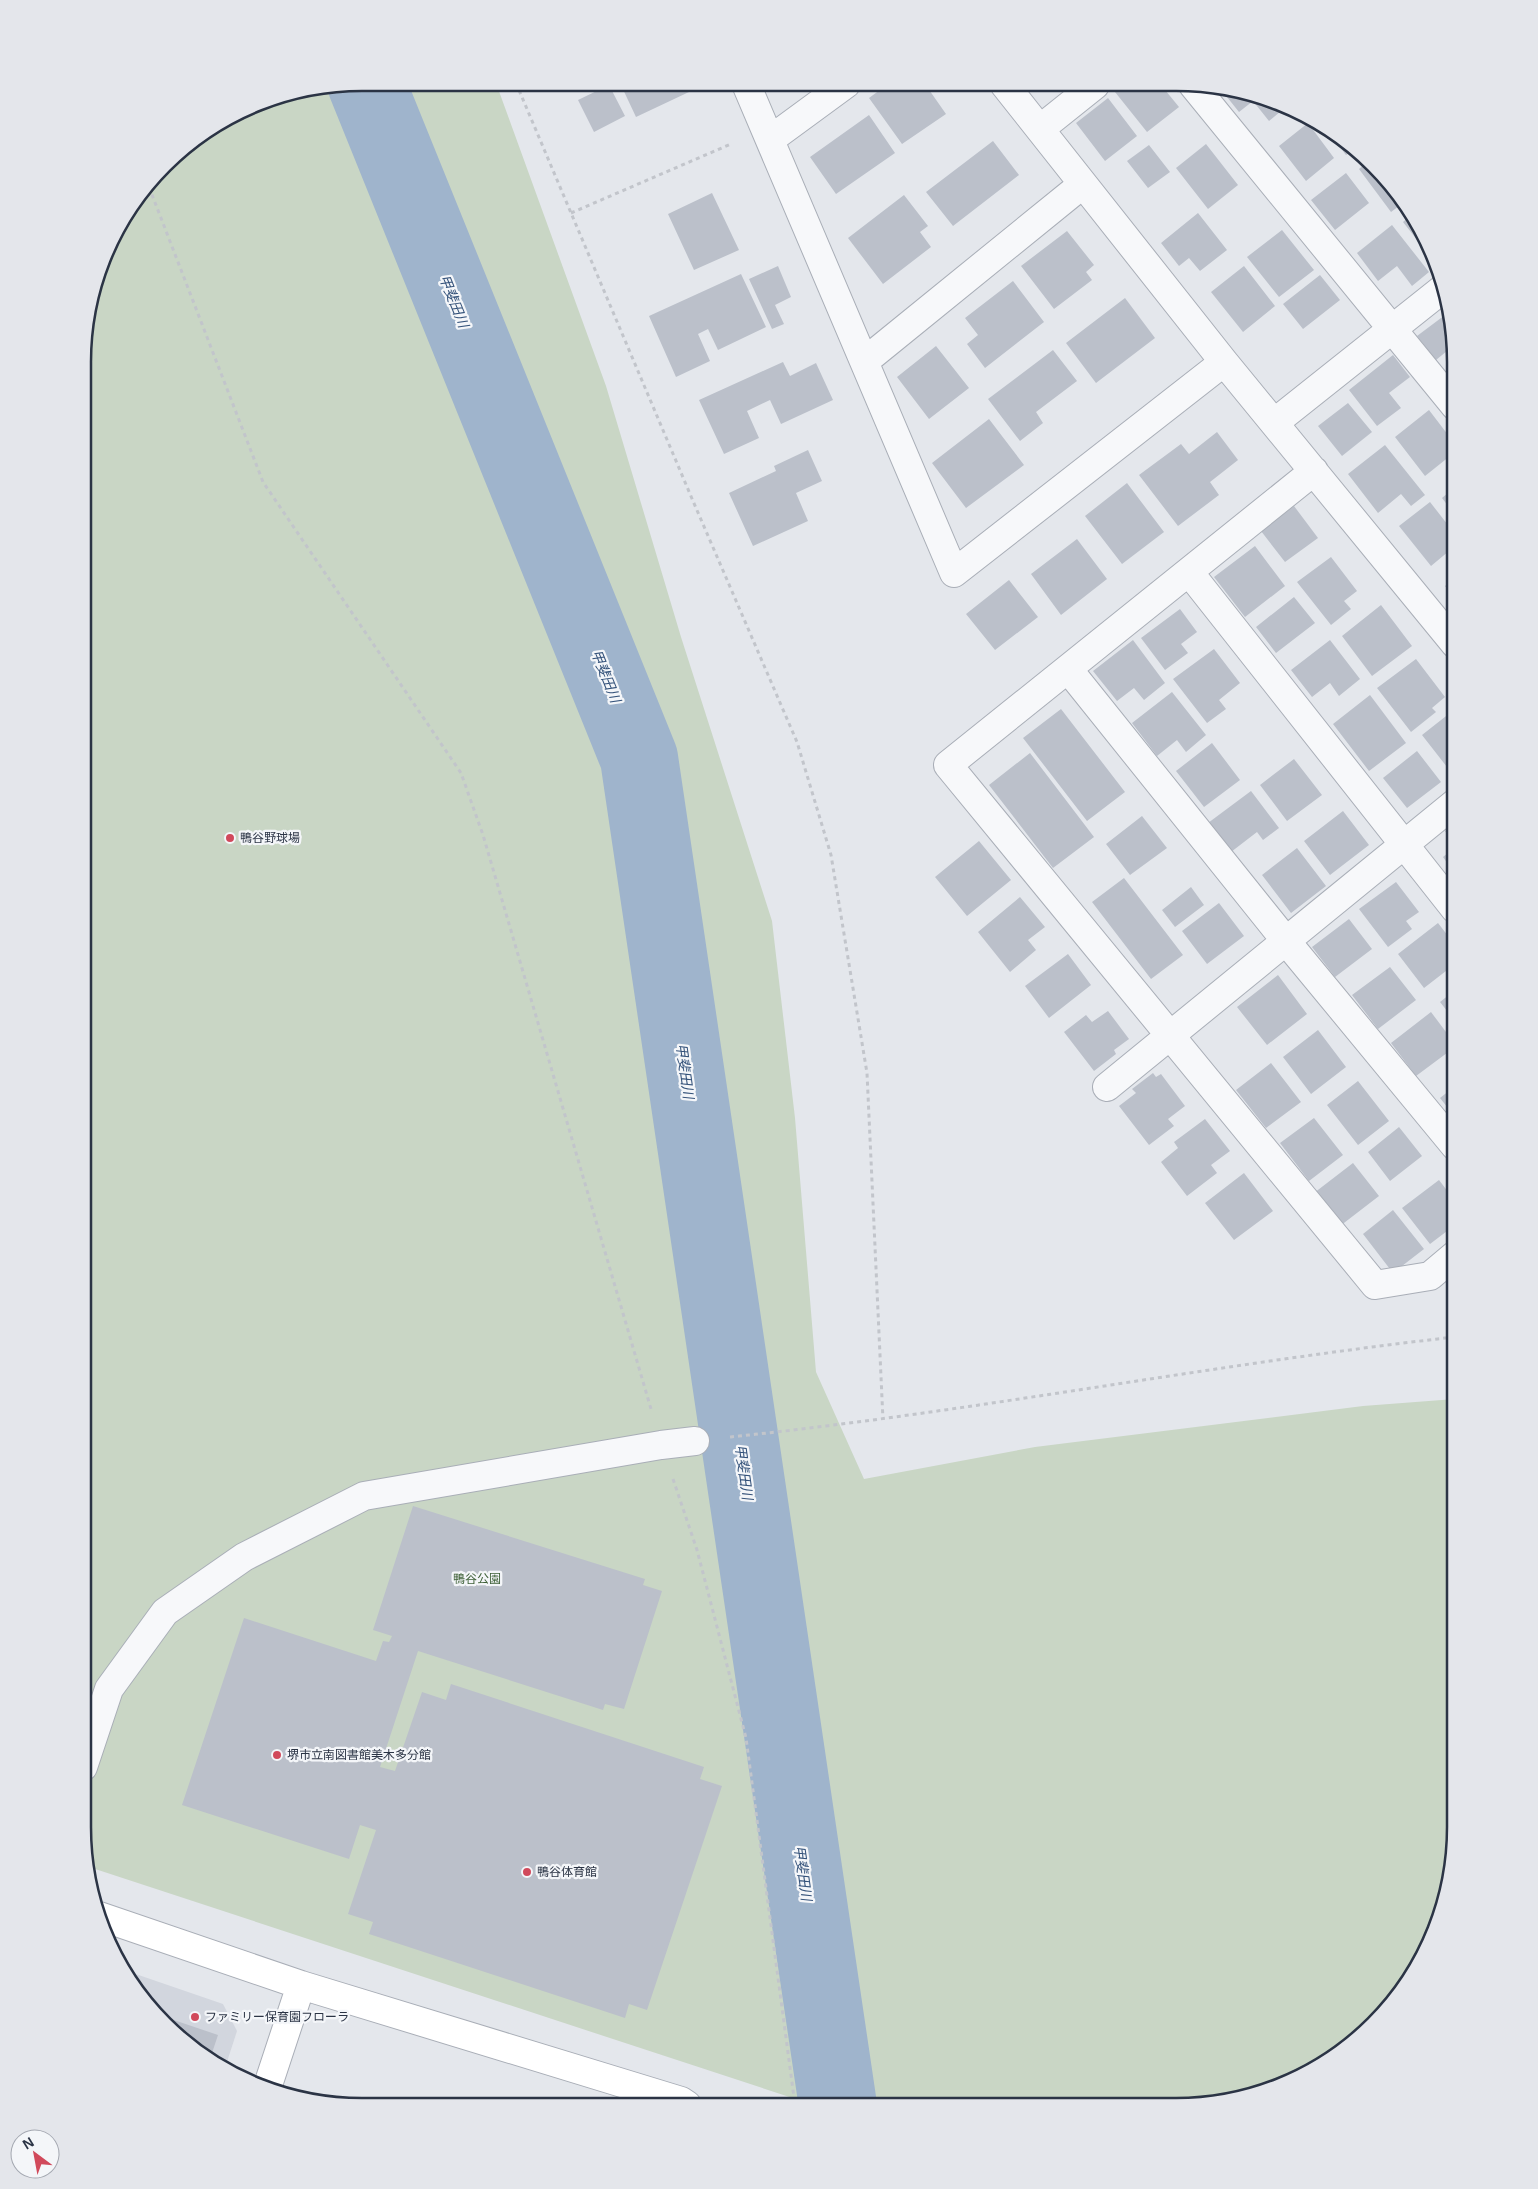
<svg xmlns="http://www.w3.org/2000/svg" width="1538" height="2189" viewBox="0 0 1538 2189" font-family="Helvetica,'Noto Sans JP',sans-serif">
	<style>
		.built { fill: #d2d6de }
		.green { fill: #c9d6c5 }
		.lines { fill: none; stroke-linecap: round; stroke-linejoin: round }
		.river { stroke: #9fb4cc; stroke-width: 78 }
		.building { fill: #bbc0ca }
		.street-casing { stroke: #a9aeb7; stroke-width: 30 }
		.secondary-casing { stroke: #a9aeb7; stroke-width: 30 }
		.path { stroke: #c2c5cb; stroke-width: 3; stroke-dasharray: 4 4; stroke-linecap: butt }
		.street { stroke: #f7f8fa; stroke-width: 28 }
		.secondary { stroke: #fff; stroke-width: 28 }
		.poi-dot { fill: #d1495b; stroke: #f4f6f9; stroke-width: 2 }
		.labels { text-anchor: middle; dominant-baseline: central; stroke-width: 4.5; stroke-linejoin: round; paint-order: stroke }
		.poi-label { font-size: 12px; fill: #2b3445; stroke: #f4f6f9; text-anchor: start }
		.park-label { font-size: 12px; fill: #3f6138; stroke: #f4f6f9 }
		.water-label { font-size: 14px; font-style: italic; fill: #34527a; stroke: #f4f6f9 }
		.rim { fill: none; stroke: #2b3445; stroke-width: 2.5 }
	</style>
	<rect width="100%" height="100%" fill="#e4e7ec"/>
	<path class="built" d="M124,1970L223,2004L237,2031L225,2068L192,2049L141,1997Z"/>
	<path class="green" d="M362,83H496L606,386L681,637L772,921L795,1118L816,1372L864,1479L1035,1447L1363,1406L1455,1399V1845L1441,1917L1408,1982L1360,2037L1299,2078L1248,2097L1176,2106H817L86,1866L83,1827L85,326L120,223L178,152L272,97Z"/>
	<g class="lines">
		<path class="river" d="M366,83L639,758L838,2106"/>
	</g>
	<path class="building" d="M620,83H685L689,92L636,117Z
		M888,84H925L946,114L902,144L869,98Z
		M609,85L625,116L594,132L578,100Z
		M1125,85H1161L1179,107L1147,132L1115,92Z
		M1226,89L1283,104L1287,106L1269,121L1253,101L1239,112L1223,92Z
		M1108,98L1137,136L1105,161L1076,123Z
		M869,115L895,153L836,194L810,157Z
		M1308,123L1334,158L1306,181L1279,146Z
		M1326,129L1346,140L1355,149L1346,155Z
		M993,141L1019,175L953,226L926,192Z
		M1206,144L1238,185L1208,209L1176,168Z
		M1149,145L1170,172L1148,188L1127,161Z
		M1369,161L1386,178L1403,203L1391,212L1359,169Z
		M1346,173L1369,203L1335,230L1311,200Z
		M712,193L739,250L694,270L668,214Z
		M904,195L928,226L920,232L931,247L883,284L848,238Z
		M1198,213L1227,250L1200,271L1189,258L1179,266L1161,243Z
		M1411,215L1427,239L1432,253L1429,255L1403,222Z
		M1392,225L1429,272L1412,286L1397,266L1378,281L1357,253Z
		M1282,230L1314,270L1279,297L1247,257Z
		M1067,231L1094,265L1086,272L1092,280L1054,309L1021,266Z
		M778,266L791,297L775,305L784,324L772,329L749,279Z
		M1244,266L1275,306L1243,332L1211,292Z
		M741,274L766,327L718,350L708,329L698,334L710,361L676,377L649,316Z
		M1320,275L1340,300L1303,329L1283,304Z
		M1013,281L1044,322L985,368L967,344L978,335L965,318Z
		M1125,298L1155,338L1096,383L1066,343Z
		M1449,312L1453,346L1436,360L1417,336Z
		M936,346L969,388L929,419L897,377Z
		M1053,350L1077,381L1036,412L1043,423L1020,441L988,399Z
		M1393,355L1410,377L1389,393L1401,408L1377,426L1349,390Z
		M783,362L790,376L816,363L833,400L781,424L770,400L747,411L759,438L724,454L699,400Z
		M1348,403L1372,432L1342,456L1318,426Z
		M1429,410L1455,444V452L1425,476L1395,437Z
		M989,419L1024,465L966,508L932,463Z
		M1217,432L1238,460L1210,482L1219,495L1178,526L1139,475L1181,444L1189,454Z
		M1385,445L1425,495L1411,506L1401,494L1378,513L1348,474Z
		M808,450L822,481L796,493L808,521L753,546L729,493L776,471L774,466Z
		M1127,483L1164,532L1122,564L1085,516Z
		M1455,487V515L1442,498Z
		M1430,502L1455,534V546L1431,566L1399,526Z
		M1294,506L1318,538L1285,562L1261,531Z
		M1077,539L1107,579L1061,615L1031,574Z
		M1255,546L1285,586L1245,617L1214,577Z
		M1331,557L1357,591L1344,601L1351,609L1331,625L1297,582Z
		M1455,578V600L1445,586Z
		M1009,580L1038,617L995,650L966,614Z
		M1294,597L1315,623L1276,653L1256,627Z
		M1381,605L1412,646L1372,676L1342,636Z
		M1180,609L1197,632L1181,644L1188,653L1165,670L1141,638Z
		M1133,640L1165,683L1144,700L1134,688L1117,701L1093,671Z
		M1330,640L1360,679L1339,696L1330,683L1312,697L1291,670Z
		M1214,649L1240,683L1219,700L1226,709L1207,723L1173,679Z
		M1416,659L1445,697L1432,708L1436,712L1411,732L1377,688Z
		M1172,692L1206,735L1186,752L1177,740L1157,756L1132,723Z
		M1370,695L1406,743L1369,771L1333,724Z
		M1061,709L1125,792L1087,821L1023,738Z
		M1455,709V774L1454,776L1422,735Z
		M1212,743L1240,780L1204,807L1176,771Z
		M1417,751L1441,782L1407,808L1383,778Z
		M1030,753L1094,837L1053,868L989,785Z
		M1294,759L1322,795L1287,821L1260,785Z
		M1251,791L1279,828L1263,840L1257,832L1231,852L1208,823Z
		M1343,811L1369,845L1330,875L1304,841Z
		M1142,816L1167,848L1130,875L1106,844Z
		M1455,824V844L1445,831Z
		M979,841L1011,880L967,916L935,877Z
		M1455,847V874L1443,857Z
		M1297,848L1326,886L1291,913L1262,875Z
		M1124,878L1183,955L1151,979L1092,902Z
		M1396,882L1419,912L1406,921L1412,929L1388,947L1359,909Z
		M1191,887L1204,905L1175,927L1162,910Z
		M1020,897L1045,927L1028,940L1036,950L1010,972L978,932Z
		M1219,903L1244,936L1207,964L1182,931Z
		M1349,919L1372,949L1335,977L1312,947Z
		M1438,923L1455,945V964L1424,988L1398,954Z
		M1068,954L1091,985L1049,1018L1025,986Z
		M1390,967L1416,1000L1378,1029L1352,995Z
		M1278,975L1307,1014L1267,1045L1237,1007Z
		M1455,990V1021L1440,1002Z
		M1108,1011L1129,1039L1114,1050L1116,1054L1094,1071L1064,1032L1086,1015L1092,1022Z
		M1431,1012L1455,1044V1047L1416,1076L1391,1043Z
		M1318,1030L1346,1067L1311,1094L1283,1057Z
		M1271,1063L1301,1102L1266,1128L1236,1090Z
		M1153,1073L1156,1077L1161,1074L1185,1106L1168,1119L1174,1126L1149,1145L1119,1106L1136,1093L1132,1089Z
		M1358,1081L1389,1121L1358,1145L1327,1105Z
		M1455,1086V1117L1440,1098Z
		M1314,1118L1343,1155L1309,1181L1280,1143Z
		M1205,1119L1230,1151L1211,1165L1217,1173L1187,1196L1161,1162L1178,1148L1174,1142Z
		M1399,1127L1422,1156L1390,1181L1368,1152Z
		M1353,1163L1379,1196L1340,1226L1314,1193Z
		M1244,1173L1273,1211L1234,1240L1205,1203Z
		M1439,1180L1455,1201V1225L1430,1244L1402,1208Z
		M1393,1210L1424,1249L1393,1273L1363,1234Z
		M413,1506L645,1579L643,1585L662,1591L624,1709L605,1704L603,1710L418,1651L380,1767L395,1771L422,1692L446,1700L451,1684L704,1767L700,1779L722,1786L647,2010L629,2004L625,2018L369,1934L373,1922L348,1914L376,1830L360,1825L349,1859L182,1805L244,1618L376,1661L383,1641L389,1642L392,1636L373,1630Z
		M159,2015L218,2035L210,2059L192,2049Z"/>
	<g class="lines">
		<g class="street-casing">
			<path id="street" d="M746,84L954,573L1224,362
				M1004,84L1224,362L1455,644
				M1193,85L1455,406
				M1040,129L1095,85
				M771,139L846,84
				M865,361L1083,184
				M1274,423L1445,287
				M1314,471L948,765L1375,1285L1430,1276L1455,1255
				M1189,572L1455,909
				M1068,669L1286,941L1455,1146
				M1107,1087L1455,803
				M83,1767L109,1689L165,1612L244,1557L364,1496L661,1445L695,1441"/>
		</g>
		<g class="secondary-casing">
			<path id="secondary" d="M99,1916L301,1985L681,2101L687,2105
				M267,2088L301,1985"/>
		</g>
		<path class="path" d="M516,83L693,501L797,742L831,855L867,1073L883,1420
			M149,187L263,482L461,773L483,835L651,1409
			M571,213L731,144
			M730,1437C973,1412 1213,1364 1455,1337
			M673,1479L697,1550L746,1738L795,2105"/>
		<use href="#street" class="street"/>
		<use href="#secondary" class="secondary"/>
	</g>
	<g class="poi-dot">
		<circle cx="230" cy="838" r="5"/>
		<circle cx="277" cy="1755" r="5"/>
		<circle cx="527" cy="1872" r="5"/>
		<circle cx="195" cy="2017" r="5"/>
	</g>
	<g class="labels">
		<g class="poi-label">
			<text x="240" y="838">鴨谷野球場</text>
			<text x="287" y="1755">堺市立南図書館美木多分館</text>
			<text x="537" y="1872">鴨谷体育館</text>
			<text x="205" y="2017">ファミリー保育園フローラ</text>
		</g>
		<g class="park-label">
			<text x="477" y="1579">鴨谷公園</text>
		</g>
		<g class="water-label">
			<text transform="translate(454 301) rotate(68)">甲斐田川</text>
			<text transform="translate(606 676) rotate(68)">甲斐田川</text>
			<text transform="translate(685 1071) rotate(82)">甲斐田川</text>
			<text transform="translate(744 1472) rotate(82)">甲斐田川</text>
			<text transform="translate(803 1873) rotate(82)">甲斐田川</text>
		</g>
	</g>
	<path d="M0 0H1538V2189H0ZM362 91H1176A271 271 0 0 1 1447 362V1827A271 271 0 0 1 1176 2098H362A271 271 0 0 1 91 1827V362A271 271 0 0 1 362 91Z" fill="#e4e6eb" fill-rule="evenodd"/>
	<path class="rim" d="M362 91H1176A271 271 0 0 1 1447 362V1827A271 271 0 0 1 1176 2098H362A271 271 0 0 1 91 1827V362A271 271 0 0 1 362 91Z"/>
	<g transform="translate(35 2154) rotate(328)"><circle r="24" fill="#f4f6f9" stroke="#a4a8b1"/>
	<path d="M0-4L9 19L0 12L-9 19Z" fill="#d1495b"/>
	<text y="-8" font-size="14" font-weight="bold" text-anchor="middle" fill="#2b3445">N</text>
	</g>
</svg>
